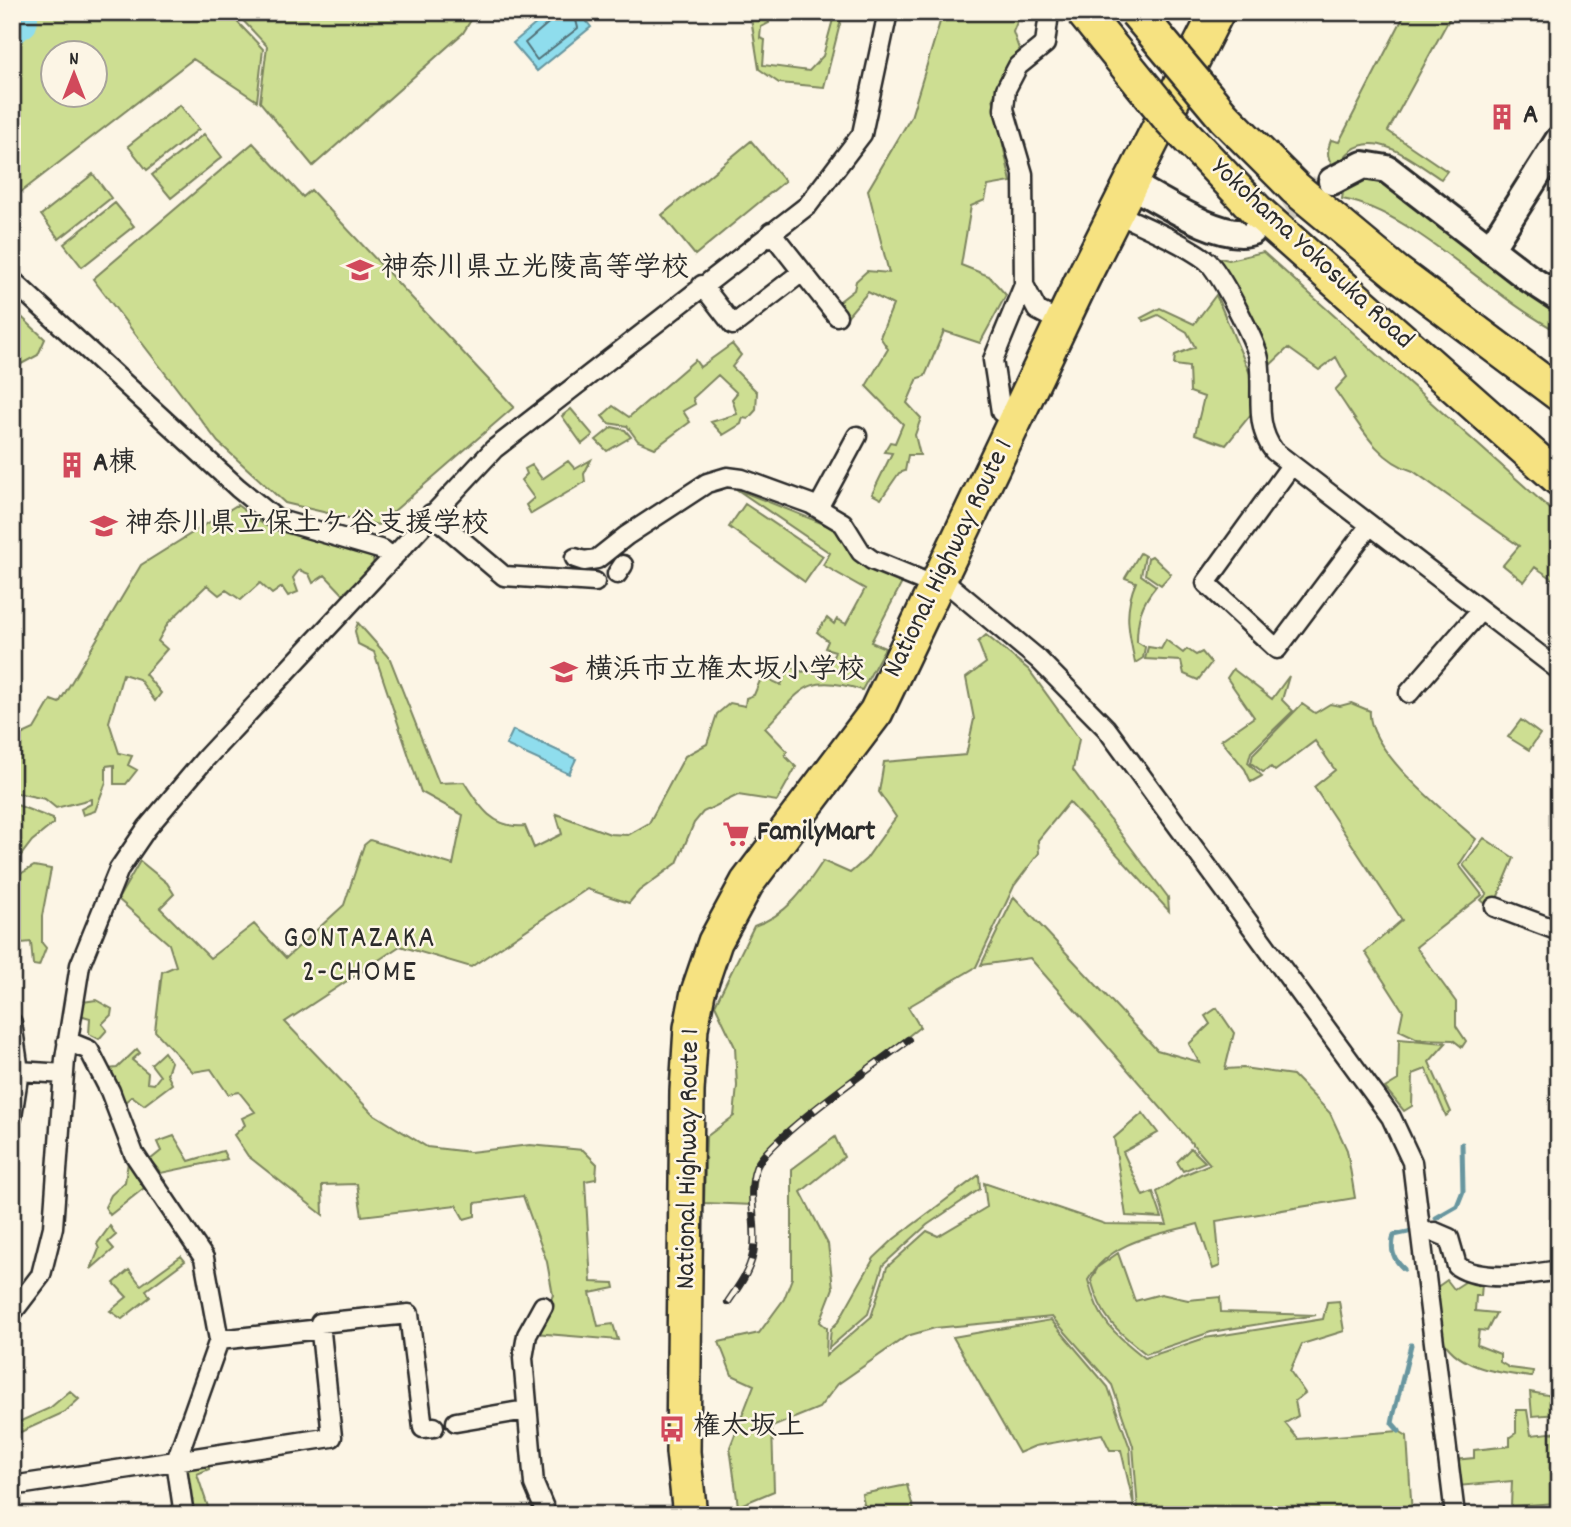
<svg xmlns="http://www.w3.org/2000/svg" width="1571" height="1527" viewBox="0 0 1571 1527" font-family="Dekko,'Klee One',sans-serif">
	<style>
		.green { fill: #cdde92; stroke: #7c845e; stroke-width: 2; fill-rule: evenodd }
		.water { fill: #8fdded; stroke: #67969f; stroke-width: 2 }
		.lines { fill: none; stroke-linecap: round; stroke-linejoin: round }
		.shore { stroke: #537279; stroke-width: 2 }
		.stream { stroke: #67969f; stroke-width: 5 }
		.river { stroke: #8fdded; stroke-width: 33 }
		.secondary-tunnel { stroke: #d2cdc0; stroke-width: 26; stroke-dasharray: 26 13; stroke-linecap: butt }
		.street-casing { stroke: #2b2b2b; stroke-width: 23 }
		.secondary-casing { stroke: #2b2b2b; stroke-width: 32 }
		.highway-casing { stroke: #2b2b2b; stroke-width: 38 }
		.street { stroke: #fcf5e5; stroke-width: 18 }
		.secondary { stroke: #fcf5e5; stroke-width: 26 }
		.highway { stroke: #f6e281; stroke-width: 33 }
		.rail-casing { stroke: #2b2b2b; stroke-width: 8 }
		.rail { stroke: #fcf5e5; stroke-width: 5; stroke-dasharray: 16; stroke-linecap: butt }
		.highway-bridge-casing { stroke: #2b2b2b; stroke-width: 38; stroke-linecap: butt }
		.highway-bridge { stroke: #f6e281; stroke-width: 33 }
		.labels { text-anchor: middle; dominant-baseline: central; stroke-width: 5; stroke-linejoin: round; paint-order: stroke }
		.poi-label { font-size: 28px; font-weight: bold; fill: #2b2b2b; stroke: #fcf5e5; text-anchor: start }
		.street-label { font-size: 28px; fill: #2b2b2b; stroke: #fcf5e5 }
		.neighbourhood-label { font-size: 30px; letter-spacing: 2px; fill: #2b2b2b; stroke: #fcf5e5 }
	</style>
	<rect width="100%" height="100%" fill="#fcf5e5"/>
	<filter id="ink" filterUnits="userSpaceOnUse"><feTurbulence type="fractalNoise" baseFrequency=".0143" numOctaves="2"/><feDisplacementMap in="SourceGraphic" scale="14" xChannelSelector="R" yChannelSelector="G"/><feConvolveMatrix kernelMatrix="1 2 1 2 8 2 1 2 1" color-interpolation-filters="sRGB"/></filter>
	<g filter="url(#ink)">
		<path class="green" d="M23,12H228L263,49L257,101L193,59L12,199V18ZM52,52H94V94H52Z
			M235,12H476L463,33L313,166L260,102L267,46Z
			M750,12L768,16L769,23L761,27L760,38L765,40L763,65L809,71L823,56L835,12H843L824,87L779,83L759,69Z
			M943,12H1021L1013,32L1020,52L993,98L1011,182L988,186L985,200L971,206L961,265L989,276L1006,295L980,343L944,331L925,376L918,378L907,403L921,418L915,435L920,455H908L905,471L899,473L881,499L872,494L892,453L884,452L890,442L895,443L903,424L866,386L888,349L880,337L893,305L868,292L845,319L836,304L854,290L856,281L867,271L889,273L868,190L911,117Z
			M1406,12H1453L1388,131L1447,171L1441,179C1408,158 1363,117 1336,170C1327,159 1326,153 1331,140L1339,142Z
			M180,105L199,129L147,170L128,146Z
			M204,134L222,157L171,198L152,175Z
			M751,141L785,181L695,255L662,215Z
			M253,143L303,197L311,190L514,407L378,525L285,503L218,442L93,279Z
			M1376,173L1559,306V332C1491,298 1413,211 1342,199L1344,185Z
			M93,174L111,198L59,239L41,215Z
			M115,203L134,226L82,267L64,244Z
			M1263,252L1559,517V583L1535,567L1524,582L1503,565L1519,546L1413,471C1375,460 1357,420 1335,390L1347,377L1336,357L1319,370L1288,348L1266,369L1215,257L1229,260Z
			M1216,295L1251,376L1252,413L1226,445L1195,434L1204,397L1190,392L1189,367L1174,365L1175,355L1195,347L1187,332L1158,315L1144,321L1141,318L1160,308L1194,324Z
			M12,308L45,339L38,355L12,369Z
			M732,344L741,355L732,367L757,392L756,410L748,419L743,418L741,424L723,435L711,422L737,414L732,399L737,393L718,375L693,398L695,404L683,411L690,422L655,448L638,441L627,426L608,423L602,416L613,406L629,417L695,360L700,367Z
			M571,409L593,435L582,444L562,416Z
			M612,427L625,430L631,437L607,451L596,440Z
			M591,460L584,474L585,482L531,514L526,505L534,498L521,480L527,474L525,469L532,465L542,479L568,461L575,469Z
			M736,489L844,532L904,579L871,642L885,648L862,690C804,672 802,691 765,728L787,751L785,756L796,767L777,801L738,795L703,812L694,823L677,863L639,891L629,903L587,889L471,967L400,946L285,1022L372,1113L427,1147L470,1152L530,1145L583,1150L597,1164L596,1179L585,1181L591,1282L614,1283L615,1288L590,1293L598,1326L613,1324L618,1340L535,1333L553,1295L547,1262L523,1196L475,1203V1216L464,1219L456,1205L362,1216L357,1184L322,1185L323,1215L248,1156L234,1135L245,1125L242,1118L255,1112L239,1092L228,1094L211,1069L193,1072L155,1031L162,972L176,966L169,944L118,899L140,861L167,883L174,894L160,908L210,958L254,924L286,958L344,905L364,845L370,840L453,865L463,815L421,792L374,652L358,644L355,631L358,623L390,659L439,783L464,782C479,806 493,829 525,826L534,848L562,834L556,814L610,834L628,835L649,823L685,756L707,744L717,714L730,703L745,706L746,698L754,695L762,676L781,685L789,666L803,672L833,657L835,651L825,648L828,641L817,632L827,618L834,624L837,619L846,624L865,589L823,565L830,553Z
			M745,504L823,556L805,582L729,527Z
			M237,505L266,526L342,542L373,558L374,566L343,594L325,575L313,583L309,574L299,570L293,578L298,592L288,596L282,587L272,594L260,583L241,600L226,590L219,595L207,585L168,623L158,641L167,649L145,674L161,693L155,701L139,679L123,674L109,722L119,753L132,756L128,765L137,770L126,784H114V765L106,766V782L95,811L83,815L81,809L91,804V799L56,808L45,799L12,792V739L34,729L51,700L59,703L141,565Z
			M1140,553L1145,556L1141,575L1156,586C1141,604 1137,619 1137,642L1145,647L1143,658L1135,663C1129,633 1123,611 1136,582L1125,578Z
			M1152,556L1171,574L1161,585L1145,574L1148,558Z
			M986,635L1029,670L1079,739L1073,770L1168,897L1169,911L1069,802L1038,840L1039,853L1014,886L976,967L908,1007L920,1027L791,1127L760,1156L753,1205L704,1203L706,1137L734,1116L737,1086L735,1047L715,1005L754,926C787,915 804,890 823,861L850,873L866,859L896,817L879,792L884,762L966,755L974,719L966,678L986,663L978,642Z
			M1166,640L1183,653L1187,649L1196,655L1202,652L1211,663L1198,680L1184,674L1181,661L1145,659L1148,647L1161,649Z
			M1233,669L1272,699L1289,676L1282,700L1293,711L1251,752L1248,763L1262,776L1251,782L1245,769L1221,740L1254,717L1227,678Z
			M1351,703L1370,711C1366,750 1447,813 1476,839L1459,865L1482,895L1416,947L1456,1002V1026L1466,1041L1462,1047L1453,1040L1418,1039L1399,1030L1403,1011L1365,952L1402,920L1314,787L1335,770L1315,741L1275,771L1271,767L1263,772L1251,763L1253,754L1302,704L1315,713L1330,704L1340,706Z
			M1521,720L1540,734L1529,750L1508,737Z
			M12,803L53,819V824L32,841L12,867Z
			M1484,838L1514,858L1496,901L1488,906L1481,900L1487,894L1463,865Z
			M34,866L51,869L42,916V943L46,948L39,966L33,965L31,942L12,944V868L20,874Z
			M1014,897L1157,1050L1199,1062L1189,1044L1210,1024L1205,1016L1217,1008L1234,1033L1225,1069L1243,1068L1293,1075L1330,1113L1347,1150L1355,1198L1216,1221L1220,1266L1213,1269L1198,1224C1158,1235 1110,1240 1088,1280C1098,1320 1113,1333 1145,1358L1205,1338L1323,1319L1327,1302L1339,1301L1344,1331L1302,1344L1290,1371L1305,1393L1295,1401L1298,1416L1285,1423L1298,1439L1399,1431L1407,1436L1412,1515H1133L1138,1510L1133,1446L1112,1385L1052,1317L935,1328L907,1336L838,1384L819,1408L772,1427L774,1491L738,1506L730,1447L754,1385L732,1375L719,1342L759,1333L784,1299L792,1278V1169L835,1137L844,1157L801,1192L828,1244L833,1288L820,1322L827,1328L826,1356L871,1317L887,1267L927,1231L938,1236L987,1207L984,1183L1105,1224L1167,1225L1157,1192L1181,1176L1210,1164L1030,958L981,965Z
			M96,1000L112,1009L111,1015L102,1024L107,1030L99,1039L89,1034L90,1018L80,1015L83,1002Z
			M1399,1039L1446,1043L1429,1062L1451,1112L1446,1116L1426,1069L1413,1074L1412,1106L1404,1111L1385,1088L1398,1080Z
			M137,1049L140,1053L132,1060L148,1073L147,1083L154,1084L160,1076L151,1064L164,1052L171,1062L167,1074L172,1084L144,1105L132,1096L124,1103L107,1069L117,1068Z
			M1143,1113L1158,1133L1123,1152L1143,1196L1153,1192L1162,1218L1126,1216L1114,1138Z
			M174,1136L189,1161L223,1151L227,1159L161,1173L150,1160L161,1151L157,1142Z
			M1191,1148L1205,1162L1183,1171L1177,1162Z
			M128,1162L144,1188L110,1215L105,1207L111,1195L125,1182Z
			M979,1175L980,1189L927,1225L883,1265L868,1314L829,1348L831,1329L838,1322L874,1258L894,1239Z
			M110,1226L116,1235L108,1242L114,1249L91,1269L99,1249L97,1244Z
			M1118,1253L1135,1301L1161,1294L1188,1300L1220,1297L1221,1312L1316,1315L1211,1332L1146,1354C1115,1329 1102,1319 1091,1280L1098,1267Z
			M181,1256L185,1261L146,1290L150,1297L122,1319L110,1311L127,1297L114,1283L129,1270L141,1285Z
			M1447,1280L1454,1289L1468,1280L1482,1284L1481,1296H1476L1475,1311L1496,1313L1487,1331L1479,1330L1477,1345L1500,1354V1362L1510,1368L1533,1371L1532,1377C1498,1373 1455,1369 1439,1333C1433,1321 1435,1303 1433,1290Z
			M1051,1320L1108,1387L1130,1448L1134,1506L1121,1450H1110L1102,1434L1035,1446L1019,1453L953,1337Z
			M70,1391L79,1399L65,1412L12,1436V1425L50,1408Z
			M1530,1392L1559,1397V1414L1532,1416Z
			M1516,1410H1527L1531,1435L1559,1432V1515L1556,1503L1511,1506L1512,1481L1458,1486L1454,1460L1474,1458V1450L1510,1446V1437L1516,1433Z
			M209,1461V1469L197,1474L209,1510L193,1512L183,1475L188,1467Z
			M907,1485L915,1515H866L862,1494Z"/>
		<path class="water" d="M550,12H579L591,27L537,71L513,43Z
			M513,730L576,759L569,774L506,745Z"/>
		<g class="lines">
			<path class="shore" d="M554,12L552,20L525,43L537,60L578,28L574,12"/>
			<path class="stream" d="M1436,1218L1457,1206L1463,1191L1462,1144
				M1404,1269C1393,1259 1390,1250 1394,1235L1408,1232
				M1399,1431L1392,1423L1394,1413L1411,1345"/>
			<path class="river" d="M12,28L21,22L22,12"/>
			<path class="secondary-tunnel" d="M1253,230L1321,187"/>
			<g class="street-casing">
				<path id="street" d="M1048,21L1045,44L1018,66L1006,89L1004,109L1023,174L1024,285L1037,310L1062,323
					M1116,213C1145,227 1180,241 1206,260C1219,270 1256,342 1259,359C1264,391 1253,424 1274,451L1559,670
					M771,232L837,316
					M12,280L238,488L276,519L383,550L393,558
					M702,285L733,325L802,272
					M1017,420L1001,412L993,360L1024,285
					M1290,467L1206,583L1277,649L1370,525
					M818,508L857,436
					M431,514L504,576L595,582
					M575,558L584,561L597,559L626,536L707,483L727,477L742,479L811,504L843,523L861,552L872,560L938,587
					M617,574L623,565
					M942,579L1038,659L1106,728L1391,1117L1412,1162L1455,1515
					M1409,693L1480,611
					M1495,907L1559,931
					M12,1023L19,1071L12,1117
					M67,1041L89,1050L110,1091L134,1154L204,1258L219,1340L176,1461L184,1515
					M19,1071L64,1074
					M1421,1233L1435,1232L1449,1238L1457,1266C1483,1283 1529,1275 1559,1270
					M543,1306L527,1335L523,1358L534,1484L547,1515
					M12,1313L41,1275L53,1227L65,1059L80,965L119,869L147,828L206,758L494,449L808,205L862,134L888,12
					M219,1340L321,1329
					M456,1422L526,1410
					M12,1486L332,1437L320,1323L409,1314L423,1428L434,1427"/>
			</g>
			<g class="secondary-casing">
				<path id="secondary" d="M1332,181L1363,165L1387,169L1527,277L1559,298
					M1130,184C1157,198 1223,243 1252,231
					M1490,249L1559,140"/>
			</g>
			<g class="highway-casing">
				<path id="highway" d="M1295,188L1396,272L1559,394
					M1258,212L1559,479
					M690,1515L683,1452L687,1091L691,1028L698,992L715,942L747,883L876,712L1082,280L1217,12"/>
			</g>
			<use href="#street" class="street"/>
			<use href="#secondary" class="secondary"/>
			<use href="#highway" class="highway"/>
			<g class="rail-casing">
				<path id="rail" d="M728,1302C738,1287 749,1273 753,1254C759,1226 746,1197 756,1168C766,1140 879,1062 908,1040"/>
			</g>
			<use href="#rail" class="rail"/>
			<g class="highway-bridge-casing">
				<path id="highway-bridge" d="M1083,12L1170,119L1258,212
					M1136,12L1224,117L1295,188"/>
			</g>
			<use href="#highway-bridge" class="highway-bridge"/>
		</g>
	</g>
	<defs>
		<g id="building-bare" transform="scale(2.1)"><path d="M-4-6H4V6H1V3H-1V6H-4ZM-2.5-4.3h1.7v1.8h-1.7ZM.8-4.3h1.7v1.8H.8ZM-2.5-1h1.7V.8h-1.7ZM.8-1h1.7V.8H.8Z" fill="#d1495b" stroke="#fcf5e5" stroke-width="2.5" paint-order="stroke"/></g>
		<g id="school-bare" transform="scale(2.1)"><path d="M0-5L7-2L0 1L-7-2ZM-4 1L0 2.5L4 1V4Q0 6-4 4Z" fill="#d1495b" stroke="#fcf5e5" stroke-width="2.5" paint-order="stroke"/></g>
		<g id="supermarket-bare" transform="scale(2.1)"><path d="M-6-5.5h2.5l.6 2H6L4.5 2H-2.5L-4.4-4H-6ZM-1.5 3.2a1.3 1.3 0 1 0 .1 0ZM3 3.2a1.3 1.3 0 1 0 .1 0Z" fill="#d1495b" stroke="#fcf5e5" stroke-width="2.5" paint-order="stroke"/></g>
		<g id="bus-bare" transform="scale(2.1)"><path d="M-5-6H5V4H4V6H2V4H-2V6H-4V4H-5ZM-3.5-4V0h7V-4ZM-3.5 1.2v1.5H-2V1.2ZM2 1.2v1.5H3.5V1.2Z" fill="#d1495b" stroke="#fcf5e5" stroke-width="2.5" paint-order="stroke"/></g>
	</defs>
	<g fill-rule="evenodd">
		<use href="#building-bare" x="1502" y="117"/>
		<use href="#school-bare" x="360" y="270"/>
		<use href="#building-bare" x="72" y="465"/>
		<use href="#school-bare" x="104" y="526"/>
		<use href="#school-bare" x="564" y="672"/>
		<use href="#supermarket-bare" x="736" y="834"/>
		<use href="#bus-bare" x="672" y="1429"/>
	</g>
	<g class="labels">
		<g class="poi-label">
			<text x="1523" y="117">A</text>
			<text x="381" y="270">神奈川県立光陵高等学校</text>
			<text x="93" y="465">A棟</text>
			<text x="125" y="526">神奈川県立保土ケ谷支援学校</text>
			<text x="585" y="672">横浜市立権太坂小学校</text>
			<text x="757" y="834">FamilyMart</text>
			<text x="693" y="1429">権太坂上</text>
		</g>
		<g class="street-label">
			<text transform="translate(1311 255) rotate(43)">Yokohama Yokosuka Road</text>
			<text transform="translate(950 559) rotate(-64)">National Highway Route 1</text>
			<text transform="translate(690 1159) rotate(-89)">National Highway Route 1</text>
		</g>
		<g class="neighbourhood-label">
			<text x="360" y="940">GONTAZAKA<tspan x="360" dy="34">2-CHOME</tspan></text>
		</g>
	</g>
	<rect width="1571" height="1527" fill="none" stroke="#fcf5e5" stroke-width="42"/>
	<rect x="21" y="21" width="1529" height="1485" fill="none" stroke="#2b2b2b" stroke-width="2.5" filter="url(#ink)"/>
	<g transform="translate(74 74)"><circle r="33" fill="#fcf5e5" stroke="#a8a49b" stroke-width="2"/>
	<path d="M0-5L12 26L0 18L-12 26Z" fill="#d1495b"/>
	<text y="-10" font-size="19" font-weight="bold" text-anchor="middle" fill="#2b2b2b">N</text>
	</g>
</svg>
